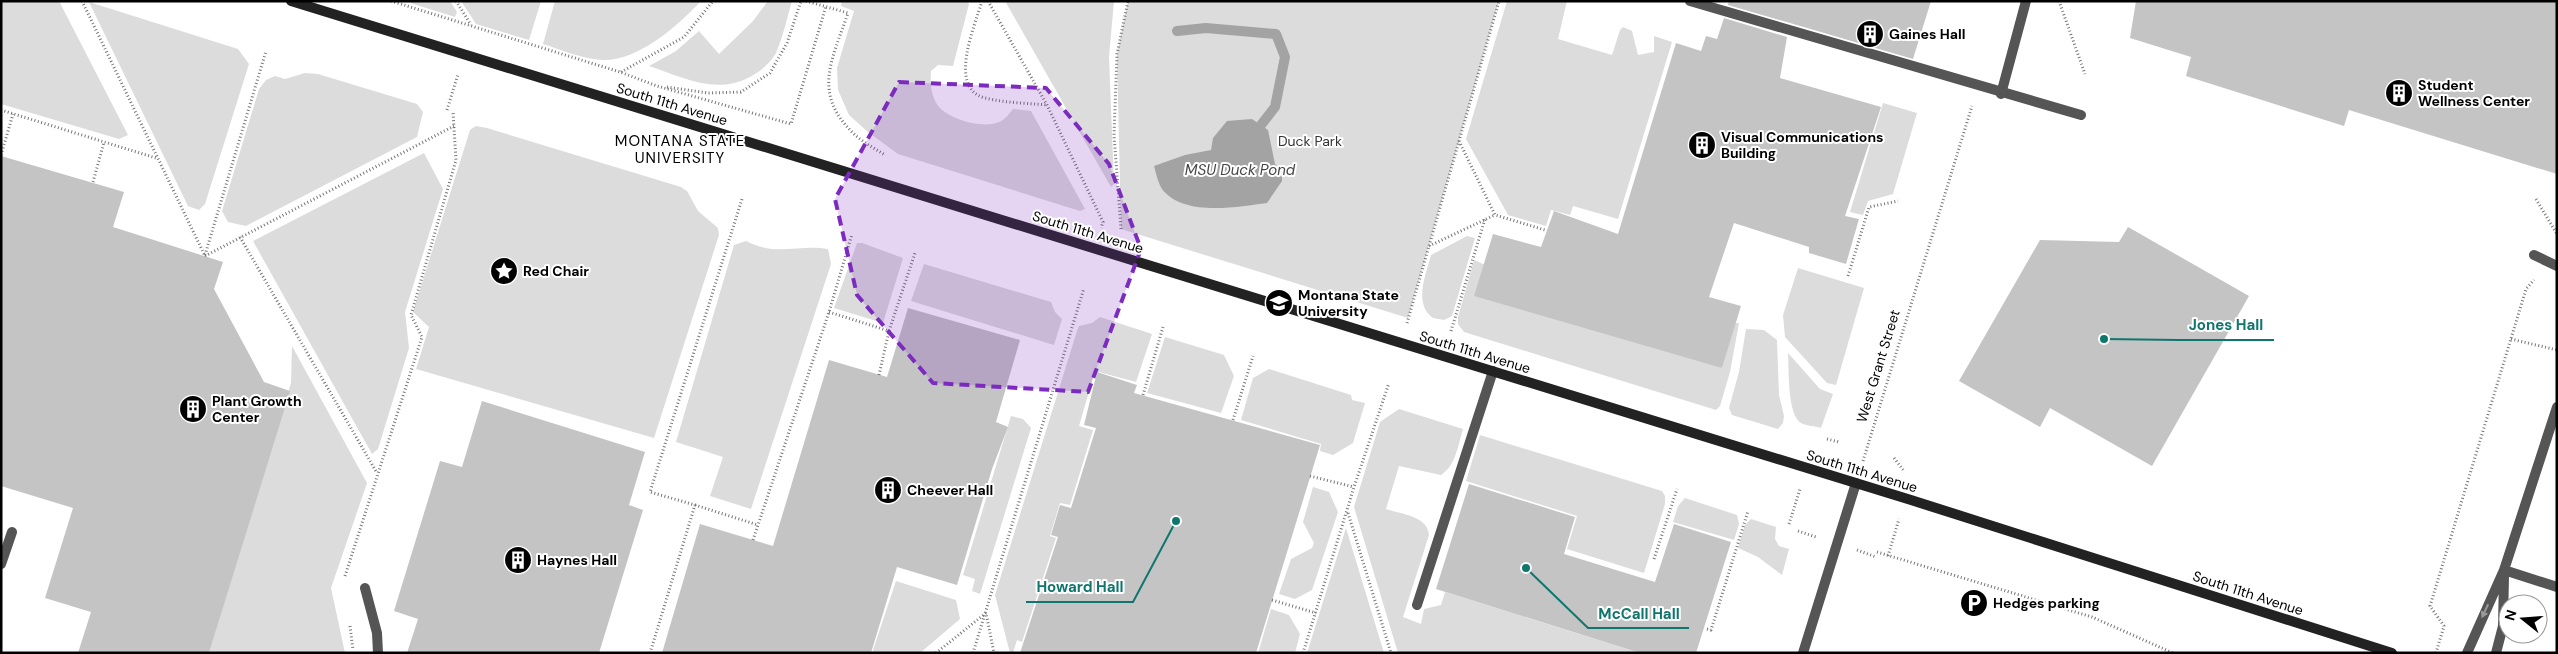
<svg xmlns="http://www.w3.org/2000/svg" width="2558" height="654" viewBox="0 0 2558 654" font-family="'DM Sans',sans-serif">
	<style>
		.green { fill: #dcdcdc }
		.water { fill: #a3a3a3 }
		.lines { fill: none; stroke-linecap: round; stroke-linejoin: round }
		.stream { stroke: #a3a3a3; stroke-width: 10 }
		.building { fill: #c4c4c4 }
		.path { stroke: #777; stroke-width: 3; stroke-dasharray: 1 2.5; stroke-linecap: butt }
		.lane { stroke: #555; stroke-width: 10 }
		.street { stroke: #555; stroke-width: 10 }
		.secondary { stroke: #222; stroke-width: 10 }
		.oneway { fill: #999 }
		.marked { fill: #7b2cbf; fill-opacity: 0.2; stroke: #7b2cbf; stroke-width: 4; stroke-dasharray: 10 6; stroke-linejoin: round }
		.labels { text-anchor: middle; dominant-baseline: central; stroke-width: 4; stroke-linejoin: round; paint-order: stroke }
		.poi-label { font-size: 14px; font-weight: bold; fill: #000; stroke: #fff; text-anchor: start }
		.street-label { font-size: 14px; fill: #000; stroke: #fff }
		.park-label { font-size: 14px; fill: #333; stroke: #fff }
		.neighbourhood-label { font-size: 15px; letter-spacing: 1px; fill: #000; stroke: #fff }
		.water-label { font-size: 15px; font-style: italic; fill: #444; stroke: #fff }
		.leader { fill: none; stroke: #0f766e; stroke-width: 2 }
		.callout-dot { fill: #0f766e; stroke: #fff; stroke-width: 2 }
		.callout-label { font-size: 15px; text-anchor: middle; font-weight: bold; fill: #0f766e; stroke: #fff; stroke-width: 4; stroke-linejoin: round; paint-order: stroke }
	</style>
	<rect width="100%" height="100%" fill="#fff"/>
	<path class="green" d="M1,1H59L128,135L119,139L1,104Z
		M404,1H450L457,12L455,17Z
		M461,1H541L529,40L476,24Z
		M555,1H701C678,26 638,61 603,60C582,59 562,50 543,44Z
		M768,1H792C787,18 783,37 776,53C771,62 763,69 755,74C719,97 685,78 649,66L676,51L699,31L719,54L753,21Z
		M842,1H967L969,4L953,66L938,65L931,71C930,84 931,98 940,108C952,120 984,129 999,122C1005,120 1009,114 1013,109L1031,111L1085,209L1080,211L898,154L868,132L849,115L838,90L837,68L854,11L841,6Z
		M1005,1H1114L1109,57L1114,184L1111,187Z
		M1128,1H1499L1408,318L1121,229L1117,54Z
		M1507,1H1567L1558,39L1612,55L1620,30L1623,27L1632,31L1638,55L1654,52V36L1672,42L1618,219L1573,206L1570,215L1551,210L1546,226L1508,215L1466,139Z
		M89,2L238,49L249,64L205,204L199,210L188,206Z
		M305,73L318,74L417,104L423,112L417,137L246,226L228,222L222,211L259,89L266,80L275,76L285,79Z
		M1883,103L1917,113L1893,194L1868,201L1863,215L1850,212Z
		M476,126L487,128L681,187L687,191L698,211L718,228L719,235L654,438L416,369L429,327L413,312L470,130Z
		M424,153L443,189L405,312L409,348L378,449L372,454L253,241Z
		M1467,236L1475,238L1452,316L1444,320L1433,318C1413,304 1426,274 1431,255Z
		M746,241C777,257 798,244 828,249L831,264L751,509L710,496L723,457L676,442L734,245Z
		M857,243H862L903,258L883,323L834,308Z
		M1474,260L1722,368L1735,323H1739L1730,372L1720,406L1716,410L1464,332L1458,324V317Z
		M924,264L1051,302L1055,312L1062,319L1054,345L911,301Z
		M1798,268L1864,288L1836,385L1827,383L1785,337L1783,315Z
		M1100,317L1152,334L1136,382L1095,371L1079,426L1093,430L1070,505L1060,503L1050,536L1056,538L1022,642L1017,640L1013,653H1010L995,595L1077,331L1079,326L1092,323Z
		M1746,329L1764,330L1777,340L1779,395L1784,416L1783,423L1778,429L1732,415L1729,408L1739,372Z
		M1165,337L1224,355L1234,376L1221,413L1147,393Z
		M292,346L367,483L331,588L345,653H209L291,383Z
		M1788,353L1820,389L1833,394L1821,428C1815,426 1806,426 1801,423C1787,415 1789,368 1788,353Z
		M1269,369L1351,395L1352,400L1365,403L1353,443L1333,455L1320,451L1321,444L1241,420L1253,378Z
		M1399,409L1463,429C1458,445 1456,465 1441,475L1399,466L1386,509C1401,514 1428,516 1429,535L1403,617L1421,624L1424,609L1441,605L1445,592L1640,653H1398L1354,507L1380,422Z
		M1011,416L1023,419L1031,428L980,594L972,591L975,579L963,575Z
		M1480,435L1662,491L1665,496V504L1644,573L1567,549L1577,516L1466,481Z
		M1313,487L1329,492L1338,512L1312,590L1295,599L1279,594L1291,559L1312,548L1314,543L1303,522Z
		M1685,498L1737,515L1739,524L1734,540L1673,522L1678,506Z
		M1751,519L1776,527L1775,539L1779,546L1789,549L1782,575L1758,557L1738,548L1745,525Z
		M1346,528L1384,653H1307Z
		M896,581L956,600L960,619L920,653H872Z
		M1271,609L1289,615L1300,634L1295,653H1258Z"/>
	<path class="water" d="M1252,119L1268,130L1275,164L1282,171V181L1267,203C1237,207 1183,217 1162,189C1158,183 1156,173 1154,166L1185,155L1211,150L1213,138L1227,121Z"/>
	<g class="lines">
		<path class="stream" d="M1177,31L1206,28L1276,34L1285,57L1275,107L1261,125"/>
	</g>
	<path class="building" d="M1729,1H1931L1913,59L1728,5Z
		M2136,1H2557V174L2349,110L2344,126L2186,76L2191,57L2130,38Z
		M1724,18L1787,37L1780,78L1881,107L1845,216L1859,219L1846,264L1809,253V247L1734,223L1709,297L1741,306L1722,368L1474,296L1493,234L1541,247L1554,211L1618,234L1676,43L1701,51L1706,36L1717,39Z
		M1,156L124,192L113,227L223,262L214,289L264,382L290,391L209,653H78L91,612L45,598L73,508L1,486Z
		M2128,227L2249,296L2152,466L2050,408L2040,427L1959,381L2040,240L2119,242Z
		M908,308L1020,340L996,422L1008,427L992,469L957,585L897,567L871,653H662L700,524L773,546L829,360L887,377Z
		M1097,372L1137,385L1134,393L1320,445L1256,653H1020L1058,537L1051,535L1060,505L1071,508L1096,428L1084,425Z
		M482,401L645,452L629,505L643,510L599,653H407L418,619L394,611L440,461L462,467Z
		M1469,484L1575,517L1564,554L1655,582L1674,524L1731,542L1696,653H1640L1436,589Z"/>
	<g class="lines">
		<path class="path" d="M82,1L205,256
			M391,1L620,72L657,86L791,124L826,6
			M456,1L471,25
			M806,1L848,13C832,60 812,93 853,133C862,142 874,148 885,155
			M982,1C975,26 947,88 985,98C1005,103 1027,103 1047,105
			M988,1L1047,105L1103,222L1101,228
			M2059,1L2085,74
			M621,72L684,37L713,1
			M667,87L708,93L741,92L770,73L787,43L801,1
			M1,110L156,158
			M447,110L458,74
			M1459,141L1495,215L1545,230
			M1,155L13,114
			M93,182L104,142
			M2536,199L2557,234
			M1121,229L1114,135L1117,54L1128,1
			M240,237L377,473
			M1429,246L1495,215
			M205,255L266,51
			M205,256L454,126
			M1848,276L1869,207L1898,201
			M829,312L889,331
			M1407,323L1499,1
			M1451,331L1485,219
			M2511,339L2557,350
			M879,375L889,331L915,253
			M1143,395L1163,327
			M1233,420L1253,356
			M1827,439L1839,442
			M1894,458L1904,471
			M1863,461L1972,106
			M1310,476L1354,487
			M695,505L758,525
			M1348,513L1391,653
			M1789,524L1800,489
			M1798,531L1816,537
			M753,540L829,312L852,234
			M1857,550L1876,557
			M1877,552L2092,617L2173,653
			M1888,556L1899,519
			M1654,559L1677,489
			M345,576L422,337L411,315L456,160L453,112
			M1272,600L1316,613
			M350,626L353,650
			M1707,629L1711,630L1748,511
			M650,653L695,505L650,492L742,199
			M936,653L986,613L994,653
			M973,653L1084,288
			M1303,653L1354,487L1389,383
			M2436,653L2444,626L2430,606L2526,289L2534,280"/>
		<path class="lane" d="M1690,1L2081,115
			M2534,255L2557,266
			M1,564L12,532
			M2504,570L2557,587
			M365,588L377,633L378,653
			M1417,605L1493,371
			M2467,653L2504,570L2557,407
			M2496,653L2503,626L2504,576"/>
		<path class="street" d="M2001,94L2026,1
			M1803,653L1856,483"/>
		<path class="secondary" d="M291,1L1911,500L2392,653"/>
	</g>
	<defs><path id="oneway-solid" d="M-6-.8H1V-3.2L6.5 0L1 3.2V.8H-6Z" transform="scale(1.25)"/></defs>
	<use class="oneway" href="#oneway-solid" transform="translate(2485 611) rotate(115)"/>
	<path class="marked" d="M899,82L1046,88L1109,164L1141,249L1088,392L933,383L857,295L835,199Z"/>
	<defs>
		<g id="building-disc" transform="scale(1.4375)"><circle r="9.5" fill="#000" stroke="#fff"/><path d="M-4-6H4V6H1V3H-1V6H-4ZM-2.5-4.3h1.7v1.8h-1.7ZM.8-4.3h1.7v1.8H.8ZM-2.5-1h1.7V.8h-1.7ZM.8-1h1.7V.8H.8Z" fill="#fff"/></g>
		<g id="sight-disc" transform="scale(1.4375)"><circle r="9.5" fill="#000" stroke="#fff"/><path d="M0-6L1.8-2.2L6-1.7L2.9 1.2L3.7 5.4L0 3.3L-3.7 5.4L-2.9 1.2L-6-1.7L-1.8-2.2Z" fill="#fff"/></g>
		<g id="university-disc" transform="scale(1.4375)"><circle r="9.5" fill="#000" stroke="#fff"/><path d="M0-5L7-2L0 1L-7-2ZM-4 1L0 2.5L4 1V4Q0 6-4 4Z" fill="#fff"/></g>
		<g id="parking-disc" transform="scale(1.4375)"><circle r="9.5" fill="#000" stroke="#fff"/><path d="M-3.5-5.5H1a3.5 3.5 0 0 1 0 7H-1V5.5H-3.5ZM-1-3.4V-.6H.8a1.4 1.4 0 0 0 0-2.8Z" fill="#fff"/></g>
	</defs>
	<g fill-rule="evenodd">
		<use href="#building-disc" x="1870" y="34"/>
		<use href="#building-disc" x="2399" y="93"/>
		<use href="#building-disc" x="1702" y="145"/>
		<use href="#sight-disc" x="504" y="271"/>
		<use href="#university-disc" x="1279" y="303"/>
		<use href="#building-disc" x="193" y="409"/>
		<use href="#building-disc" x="888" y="490"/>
		<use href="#building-disc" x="518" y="560"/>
		<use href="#parking-disc" x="1974" y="603"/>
	</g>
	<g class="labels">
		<g class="poi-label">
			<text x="1889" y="34">Gaines Hall</text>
			<text x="2418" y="85">Student<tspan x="2418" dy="16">Wellness Center</tspan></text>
			<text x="1721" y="137">Visual Communications<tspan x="1721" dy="16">Building</tspan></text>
			<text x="523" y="271">Red Chair</text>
			<text x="1298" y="295">Montana State<tspan x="1298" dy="16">University</tspan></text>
			<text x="212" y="401">Plant Growth<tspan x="212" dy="16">Center</tspan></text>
			<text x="907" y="490">Cheever Hall</text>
			<text x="537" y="560">Haynes Hall</text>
			<text x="1993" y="603">Hedges parking</text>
		</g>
		<g class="street-label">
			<text transform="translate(672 104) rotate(17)">South 11th Avenue</text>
			<text transform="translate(1088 232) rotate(17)">South 11th Avenue</text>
			<text transform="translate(1475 352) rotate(17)">South 11th Avenue</text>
			<text transform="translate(1878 366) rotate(-73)">West Grant Street</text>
			<text transform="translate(1862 471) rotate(17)">South 11th Avenue</text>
			<text transform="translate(2248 593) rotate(18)">South 11th Avenue</text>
		</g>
		<g class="park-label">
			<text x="1310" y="141">Duck Park</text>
		</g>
		<g class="neighbourhood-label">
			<text x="680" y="141">MONTANA STATE<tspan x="680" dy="17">UNIVERSITY</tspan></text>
		</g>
		<g class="water-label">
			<text x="1240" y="170">MSU Duck Pond</text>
		</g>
	</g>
	<path class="leader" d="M2104 339L2179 340H2274M1176 521L1133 602H1026M1526 568L1588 628H1689"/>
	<g class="callout-dot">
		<circle cx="2104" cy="339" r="5"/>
		<circle cx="1176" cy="521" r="5"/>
		<circle cx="1526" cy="568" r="5"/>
	</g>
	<g class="callout-label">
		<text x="2226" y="330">Jones Hall</text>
		<text x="1080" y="592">Howard Hall</text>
		<text x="1639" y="619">McCall Hall</text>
	</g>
	<rect width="2558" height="654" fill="none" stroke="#000000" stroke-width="5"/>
	<g transform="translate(2523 619) rotate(287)"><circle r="24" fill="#ffffff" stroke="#999999"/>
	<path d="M0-4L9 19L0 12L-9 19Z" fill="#000000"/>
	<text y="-8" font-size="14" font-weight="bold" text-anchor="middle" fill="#000000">N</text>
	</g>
</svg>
